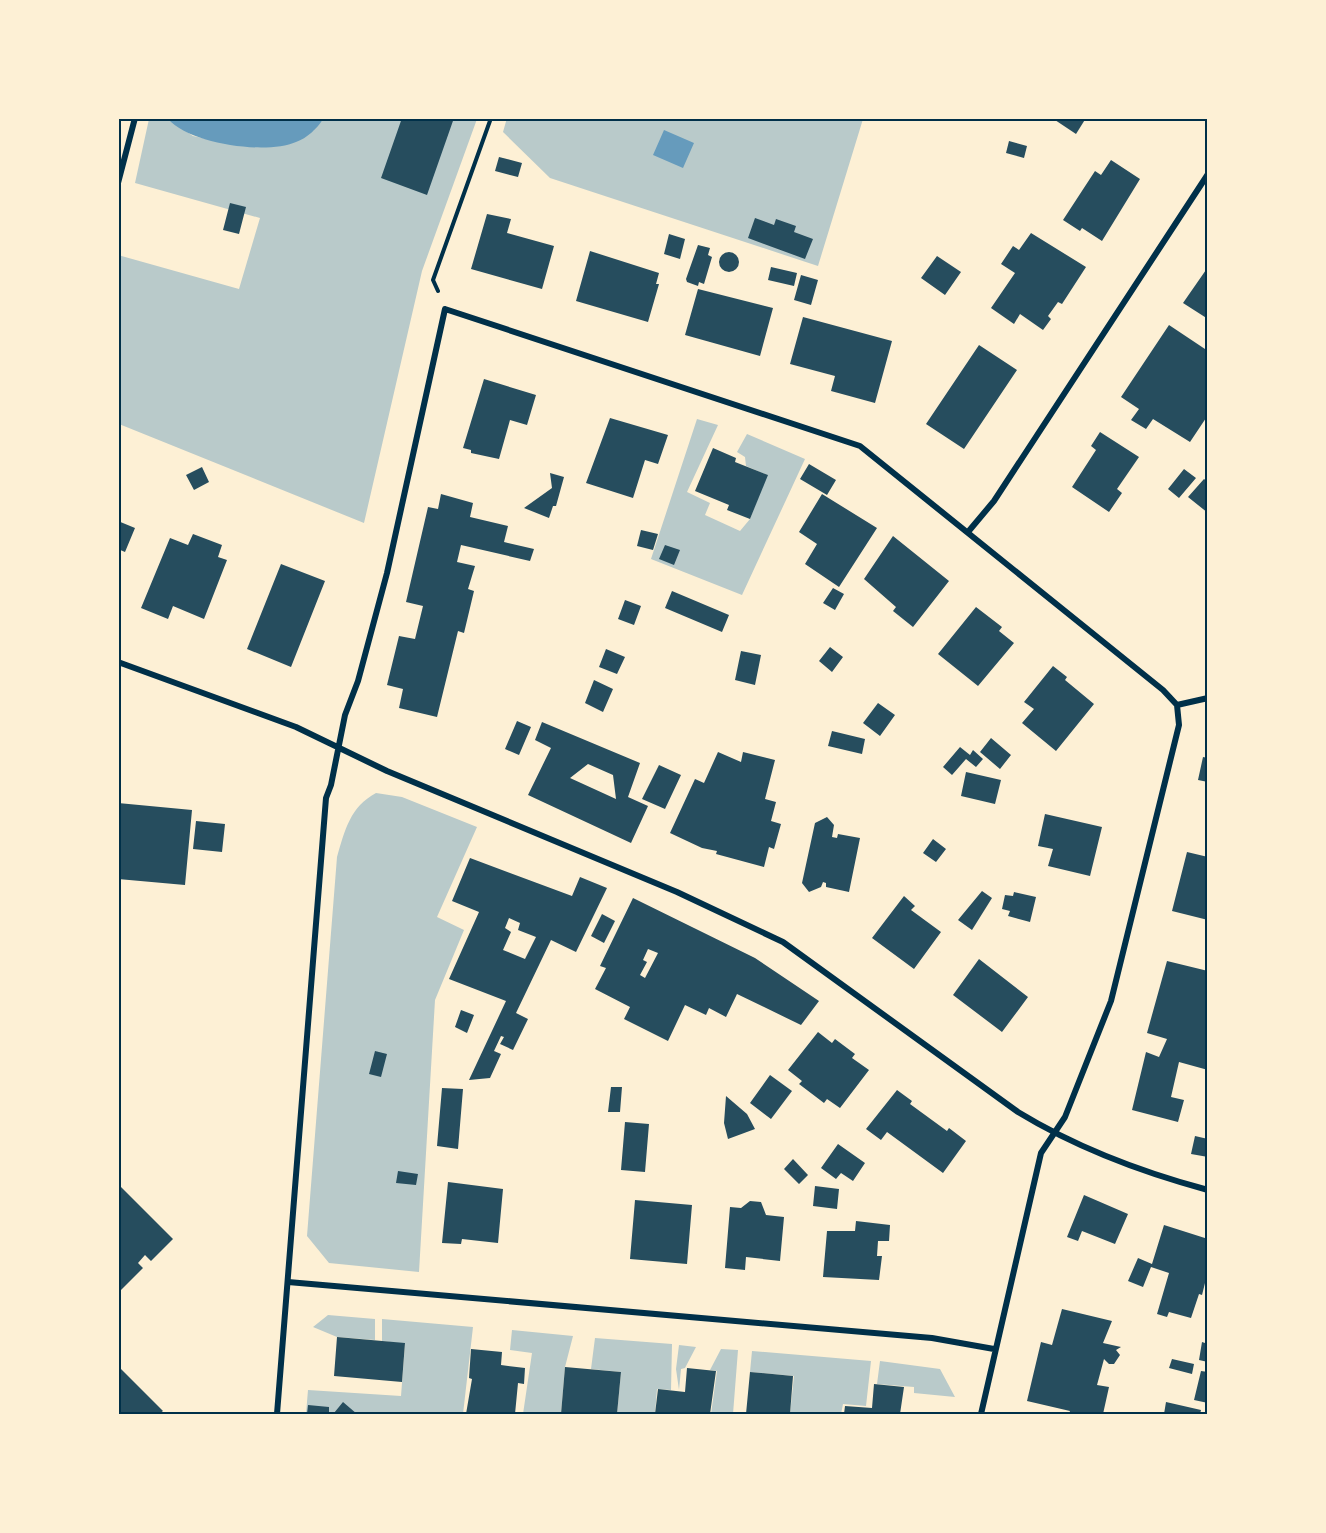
<svg xmlns="http://www.w3.org/2000/svg" width="1326" height="1533" viewBox="0 0 1326 1533" font-family="'Times New Roman',serif">
	<style>
		.green { fill: #b9caca }
		.water { fill: #669bbc }
		.building { fill: #264d5e; fill-rule: evenodd }
		.lines { fill: none; stroke-linecap: round; stroke-linejoin: round }
		.path { stroke: #003049; stroke-width: 4 }
		.minor { stroke: #003049; stroke-width: 6 }
		.neatline { fill: none; stroke: #003049; stroke-width: 2 }
	</style>
	<rect width="100%" height="100%" fill="#fdf0d5"/>
	<path class="green" d="M507,118L863,119L818,266L550,178L503,132Z
		M149,119H168L193,136L222,142L313,131L323,119H477L422,271L364,523L119,424L118,255L239,289L260,218L135,183Z
		M697,419L718,425L687,492L710,503L705,515L740,531L750,519L767,475L746,466L745,457L737,452L747,434L805,459L742,595L651,559Z
		M376,793L402,797L477,827L437,917L464,930L435,1000L419,1272L329,1263L307,1236L337,857C345,830 350,807 376,793Z
		M328,1315L375,1319V1340L337,1337L313,1327Z
		M382,1319L473,1327L463,1414H306L308,1390L401,1396L405,1344L382,1341Z
		M512,1330L573,1336L565,1367L561,1414H523L532,1353L510,1350Z
		M595,1338L672,1344L671,1390L657,1389L655,1414H617L621,1372L591,1369Z
		M679,1345L696,1347L685,1368L681,1369L679,1390L676,1369Z
		M721,1349L738,1350L733,1414H711L717,1371L710,1370Z
		M752,1351L871,1361L866,1406L843,1404L841,1414H790L794,1376L750,1372Z
		M880,1361L940,1369L955,1397L914,1393V1387L877,1384Z"/>
	<path class="water" d="M168,119H323C317,129 307,138 296,142C266,155 190,144 168,119Z
		M664,130L694,143L683,168L653,155Z"/>
	<path class="building" d="M402,118H454L427,195L381,178Z
		M1052,118H1086L1076,134Z
		M1009,141L1027,146L1024,158L1006,153Z
		M499,157L522,163L518,177L495,171Z
		M1111,160L1140,179L1102,241L1082,228L1080,231L1063,220L1095,171L1101,175Z
		M230,203L246,207L239,234L223,230Z
		M487,214L511,219L507,233L554,246L542,289L471,269Z
		M755,218L774,225L776,219L796,226L794,232L813,239L805,259L748,238Z
		M1031,233L1086,267L1062,304L1058,302L1048,316L1051,319L1043,330L1020,314L1014,324L991,308L1015,273L1001,264L1013,246L1019,250Z
		M669,234L685,239L680,259L664,254Z
		M698,245L710,248L708,255L712,257L704,284L699,282L698,286L687,282L686,279Z
		M590,251L659,273L656,284H659L648,322L576,301Z
		M719 262a10 10 0 1 1 20 0a10 10 0 1 1-20 0Z
		M937,256L961,272L945,295L921,278Z
		M771,267L797,273L794,286L768,280Z
		M1208,267V319L1183,303Z
		M801,275L818,280L811,305L794,300Z
		M698,289L773,308L760,356L685,335Z
		M803,317L892,341L875,403L831,391L835,376L790,364Z
		M1169,325L1208,351V415L1190,442L1153,419L1146,429L1131,420L1139,409L1121,397Z
		M979,345L1017,370L964,449L926,424Z
		M484,379L536,395L527,425L510,420L499,459L471,453V450L463,448Z
		M610,418L668,435L658,464L645,460L633,498L586,483Z
		M1100,432L1139,457L1117,489L1122,493L1109,512L1072,487L1096,450L1091,446Z
		M713,448L736,458L735,462L768,475L750,519L727,510L729,505L695,491Z
		M809,464L836,480L827,495L800,479Z
		M202,467L209,482L194,490L186,475Z
		M1184,469L1196,478L1179,498L1168,489Z
		M550,473L564,477L556,506H553L549,518L524,508L552,488Z
		M1204,479L1208,482V513L1188,497Z
		M441,494L473,503L470,517L508,526L504,542L534,549L530,561L461,545L457,562L475,566L468,589L474,591L464,633L458,631L437,717L399,708L403,689L387,685L399,636L415,639L423,606L406,602L428,507L438,509Z
		M822,494L877,528L839,587L805,564L817,544L799,532Z
		M118,521L135,528L125,552L118,549Z
		M641,530L658,534L653,550L637,546Z
		M193,534L222,545L218,557L227,560L204,619L173,606L168,619L141,608L170,538L188,545Z
		M893,536L949,581L913,627L893,611L896,607L864,579Z
		M665,545L680,550L674,565L659,559Z
		M281,564L325,581L291,667L247,649Z
		M833,588L844,594L835,610L823,603Z
		M672,591L729,615L722,632L665,608Z
		M625,600L641,606L634,625L618,619Z
		M976,607L1002,627L999,631L1014,643L978,686L938,654Z
		M830,647L843,657L832,672L819,661Z
		M606,649L625,657L617,674L599,667Z
		M741,651L761,655L755,685L735,680Z
		M1053,666L1067,677L1065,680L1094,704L1056,751L1022,723L1034,709L1024,702Z
		M594,680L613,689L603,712L585,703Z
		M878,703L895,715L880,736L863,723Z
		M517,721L531,727L519,755L505,749Z
		M542,722L640,763L628,797L648,806L631,843L528,795L551,748L535,740ZM588,764L613,775L616,799L570,778Z
		M832,731L865,739L862,754L828,746Z
		M991,738L1011,755L1000,769L980,752Z
		M960,747L970,755L973,750L983,759L976,767L966,759L952,775L943,767Z
		M718,752L741,762L743,752L775,760L765,799L776,802L771,821L781,824L774,849L769,847L764,867L716,854L717,851L702,848L670,833L695,779L704,783Z
		M1203,757L1208,758V782L1198,780Z
		M659,765L681,775L665,809L642,799Z
		M966,772L1001,780L995,804L961,796Z
		M118,803L192,810L185,885L118,879Z
		M1045,814L1102,827L1090,876L1048,866L1053,849L1038,846Z
		M827,817L834,825L832,837L837,838L838,834L860,838L849,892L826,887V883L823,882L821,887L809,892L802,883L815,823Z
		M196,821L225,824L222,852L193,849Z
		M933,839L946,849L936,862L923,853Z
		M1187,852L1208,857V920L1172,911Z
		M470,858L572,896L580,877L607,888L576,952L551,940L516,1013L528,1019L513,1050L500,1044L504,1037L501,1036L494,1051L501,1054L490,1078L469,1080L506,1001L449,979L479,912L452,901ZM509,918L520,923L518,930L536,937L525,959L503,950L511,932L505,928Z
		M982,891L992,898L972,930L958,920Z
		M1014,892L1036,897L1030,922L1008,916L1010,911L1002,909L1005,895L1013,896Z
		M904,896L915,906L911,910L941,932L914,969L872,938Z
		M633,898L755,958L819,1001L801,1025L737,994L726,1017L709,1008L706,1015L685,1005L668,1041L624,1019L630,1007L595,989L606,968L600,966ZM648,949L658,953L645,978L640,975L647,962L643,960Z
		M602,914L615,921L604,943L591,936Z
		M979,959L1028,997L1002,1032L953,995Z
		M1167,961L1208,971V1070L1179,1062L1171,1097L1184,1100L1178,1122L1132,1110L1146,1052L1159,1057L1167,1039L1147,1033Z
		M461,1010L474,1015L467,1033L455,1027Z
		M818,1032L832,1043L835,1039L855,1054L852,1058L869,1070L840,1108L827,1099L824,1103L799,1084L802,1081L788,1070Z
		M375,1051L387,1054L381,1077L369,1074Z
		M770,1075L792,1091L771,1119L750,1103Z
		M611,1087H622L620,1112H608Z
		M442,1088L463,1089L458,1149L437,1146Z
		M897,1090L912,1101L910,1104L947,1131L949,1128L966,1141L943,1173L887,1132L881,1140L866,1129Z
		M726,1096L747,1114L755,1129L728,1139L724,1123Z
		M625,1122L649,1124L645,1172L621,1170Z
		M1195,1136L1208,1139V1157L1191,1154Z
		M838,1144L865,1163L853,1181L841,1173L836,1179L821,1168Z
		M793,1159L808,1175L799,1184L784,1169Z
		M398,1171L418,1174L416,1185L396,1183Z
		M448,1182L503,1189L498,1243L462,1239L461,1244L442,1243Z
		M118,1184L173,1239L151,1261L145,1255L138,1263L143,1268L121,1290L118,1288Z
		M815,1186L839,1189L837,1209L813,1206Z
		M1084,1195L1128,1214L1115,1244L1082,1231L1078,1241L1067,1237Z
		M635,1200L692,1205L687,1264L630,1259Z
		M750,1201L761,1202L766,1215L784,1217L780,1261L746,1257L745,1270L725,1268L730,1207L741,1208Z
		M856,1221L890,1225L889,1241H878L877,1256H882L879,1280L823,1277L827,1231H855Z
		M1164,1225L1208,1239V1284L1205,1283L1202,1295L1199,1294L1191,1318L1169,1312L1167,1317L1157,1314L1169,1273L1151,1267L1143,1287L1128,1281L1138,1258L1152,1264Z
		M1062,1309L1112,1321L1103,1343L1121,1347L1116,1350L1120,1355L1114,1364H1109L1104,1359L1097,1385L1109,1387L1103,1414H1069L1070,1411L1027,1401L1041,1342L1052,1345Z
		M337,1337L405,1343L402,1382L334,1376Z
		M1202,1342L1208,1344V1362L1199,1360Z
		M471,1349L502,1352L501,1365L525,1368L524,1384L518,1383L515,1414H466L472,1379L469,1378Z
		M1172,1359L1194,1364L1192,1374L1169,1368Z
		M118,1366L163,1411L159,1414H118Z
		M565,1367L621,1372L617,1414H561Z
		M687,1368L716,1371L710,1414H655L658,1389L685,1392Z
		M1201,1371L1208,1372V1403L1194,1400Z
		M750,1372L793,1376L790,1414H746Z
		M874,1384L904,1387L900,1414H844L845,1406L872,1408Z
		M343,1402L357,1414L334,1413Z
		M1166,1402L1201,1410L1200,1414H1164Z
		M308,1405L329,1407V1414H307Z"/>
	<g class="lines">
		<path class="path" d="M438,291L433,280L491,118"/>
		<path class="minor" d="M118,183L135,118
			M968,532L994,501L1208,174
			M118,662L296,727L387,771L677,892L783,942L1018,1112C1077,1148 1141,1172 1208,1190
			M1177,705L1208,698
			M288,1282L932,1338L994,1349
			M277,1414L326,798L331,785L345,715L358,681L387,573L445,309L860,446L1163,690L1177,705
			M981,1414L1041,1153L1065,1117L1111,1001L1179,725L1177,705"/>
	</g>
	<rect width="1326" height="1533" fill="none" stroke="#fdf0d5" stroke-width="240"/>
	<rect x="120" y="120" width="1086" height="1293" class="neatline"/>
</svg>
